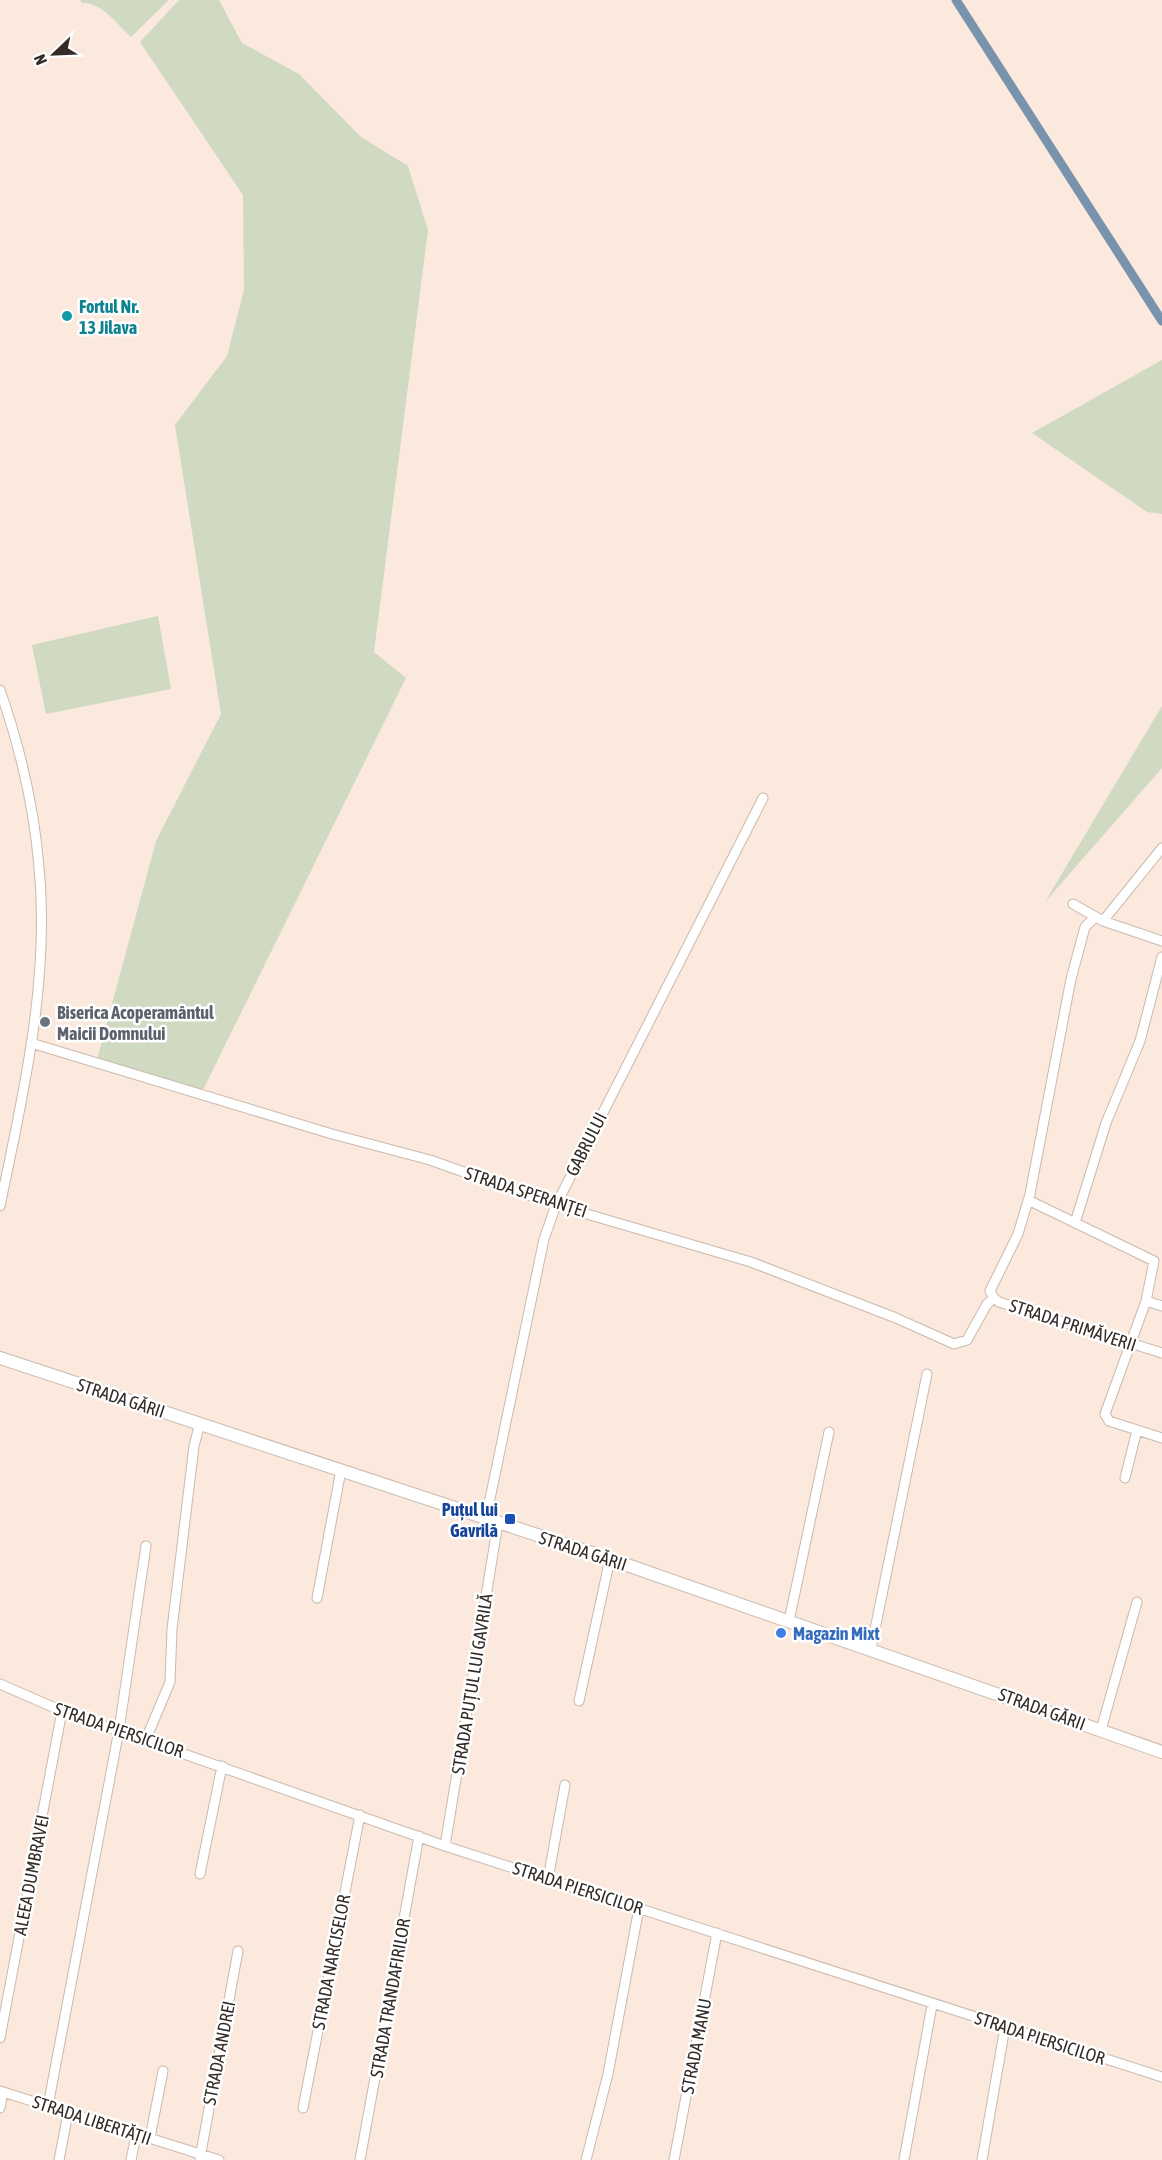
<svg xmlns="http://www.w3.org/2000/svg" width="1162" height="2160" viewBox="0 0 1162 2160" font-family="'Asap Condensed',sans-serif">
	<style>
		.green { fill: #d0d9c1 }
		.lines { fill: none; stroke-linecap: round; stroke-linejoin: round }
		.canal { stroke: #7893ab; stroke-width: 9 }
		.minor-casing { stroke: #cab9ad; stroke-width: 11 }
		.major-casing { stroke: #cab9ad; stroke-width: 14 }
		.minor { stroke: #fff; stroke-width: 9 }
		.major { stroke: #fff; stroke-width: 12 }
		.culture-dot { fill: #0f9aa8; stroke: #fff; stroke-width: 2 }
		.worship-dot { fill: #6b7280; stroke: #fff; stroke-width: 2 }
		.transit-dot { fill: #1a4fb4; stroke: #fff; stroke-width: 2 }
		.shop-dot { fill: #3f7fe0; stroke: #fff; stroke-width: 2 }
		.labels { text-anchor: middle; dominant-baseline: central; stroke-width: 5; stroke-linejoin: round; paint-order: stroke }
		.culture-label { font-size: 18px; font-weight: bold; fill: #0d838f; stroke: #fff; text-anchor: start }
		.worship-label { font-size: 18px; font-weight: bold; fill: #5b616d; stroke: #fff; text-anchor: start }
		.street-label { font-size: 18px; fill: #322b27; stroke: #fff }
		.transit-label { font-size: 18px; font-weight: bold; fill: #164399; stroke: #fff; text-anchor: end }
		.shop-label { font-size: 18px; font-weight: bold; fill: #366cbe; stroke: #fff; text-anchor: start }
	</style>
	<rect width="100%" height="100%" fill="#fbe9dd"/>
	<path class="green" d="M80,0H167L168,1L131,37C118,25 101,1 82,3Z
		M179,0H219L242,43L299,74L361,137L408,166L428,230L374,652L406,678L200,1096L95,1067L156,841L221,714L175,425L227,356L244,290L243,195L140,42Z
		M1162,360V514L1147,512L1032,433Z
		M158,616L171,689L46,714L32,645Z
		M1162,706V768L1045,902Z"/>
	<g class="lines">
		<path class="canal" d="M956,0L1162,321"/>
		<g class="minor-casing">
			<path id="minor" d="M0,690C20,747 34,807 39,867C50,980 23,1096 0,1206
				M1073,904L1103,921L1162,941
				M1095,917L1085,927L1071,979L1030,1194L1018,1234L990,1291L994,1298L999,1302L1162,1353
				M1103,921L1162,848
				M31,1043L332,1134L430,1160L556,1205L751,1262L896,1318L954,1344L967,1340L987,1304L994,1298
				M1028,1200L1154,1261L1146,1301L1105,1414L1109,1421L1162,1438
				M1075,1223L1106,1123L1140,1041L1162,957
				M1146,1301L1162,1306
				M1125,1478L1137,1430
				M486,1518L544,1239L556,1205L763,798
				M317,1598L341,1470
				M789,1621L829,1432
				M871,1649L927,1374
				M0,1684L62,1711L445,1846L1162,2077
				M579,1701L610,1559
				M1101,1730L1137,1602
				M146,1739L170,1682L172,1629L194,1446L200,1423
				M445,1846L498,1523
				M200,1874L222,1766
				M548,1879L565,1785
				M0,2038L62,1711
				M0,2091L219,2160
				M48,2106L119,1730L146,1546
				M0,2108L3,2092
				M303,2108L360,1815
				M150,2138L163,2071
				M200,2158L238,1951
				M59,2160L68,2113
				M131,2160L136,2135
				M360,2160L419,1836
				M586,2160L608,2074L639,1908
				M674,2160L717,1933
				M904,2160L932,2005
				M982,2160L1005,2027"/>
		</g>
		<g class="major-casing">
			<path id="major" d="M0,1358L610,1559L1162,1752"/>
		</g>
		<use href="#minor" class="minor"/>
		<use href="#major" class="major"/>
	</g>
	<circle class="culture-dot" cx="67" cy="316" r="6"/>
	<circle class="worship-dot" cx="45" cy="1022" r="6"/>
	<rect class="transit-dot" x="504" y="1513" width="12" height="12" rx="3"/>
	<circle class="shop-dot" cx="781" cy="1633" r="6"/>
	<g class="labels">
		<g class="culture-label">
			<text x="79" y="306">Fortul Nr.<tspan x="79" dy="21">13 Jilava</tspan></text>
		</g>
		<g class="worship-label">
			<text x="57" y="1012">Biserica Acoperamântul<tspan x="57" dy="21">Maicii Domnului</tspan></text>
		</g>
		<g class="street-label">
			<text transform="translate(586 1144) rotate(-63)">GABRULUI</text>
			<text transform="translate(526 1192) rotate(18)">STRADA SPERANȚEI</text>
			<text transform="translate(1073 1325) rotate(18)">STRADA PRIMĂVERII</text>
			<text transform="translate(121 1398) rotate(18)">STRADA GĂRII</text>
			<text transform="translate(583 1551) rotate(18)">STRADA GĂRII</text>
			<text transform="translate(472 1684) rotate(-81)">STRADA PUȚUL LUI GAVRILĂ</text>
			<text transform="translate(1042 1709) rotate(20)">STRADA GĂRII</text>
			<text transform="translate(119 1730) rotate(19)">STRADA PIERSICILOR</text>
			<text transform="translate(31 1875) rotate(-79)">ALEEA DUMBRAVEI</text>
			<text transform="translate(578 1888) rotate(18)">STRADA PIERSICILOR</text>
			<text transform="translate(331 1962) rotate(-79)">STRADA NARCISELOR</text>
			<text transform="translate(390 1998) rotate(-80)">STRADA TRANDAFIRILOR</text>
			<text transform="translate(1040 2038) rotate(18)">STRADA PIERSICILOR</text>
			<text transform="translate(696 2046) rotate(-79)">STRADA MANU</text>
			<text transform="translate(219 2053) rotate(-79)">STRADA ANDREI</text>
			<text transform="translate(92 2120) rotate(18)">STRADA LIBERTĂȚII</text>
		</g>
		<g class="transit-label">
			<text x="498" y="1509">Puțul lui<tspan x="498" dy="21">Gavrilă</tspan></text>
		</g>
		<g class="shop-label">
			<text x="793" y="1633">Magazin Mixt</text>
		</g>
	</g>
	<g transform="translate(54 54) rotate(247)" stroke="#ffffff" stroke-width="4.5" paint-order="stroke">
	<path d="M0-4.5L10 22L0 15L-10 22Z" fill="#322b27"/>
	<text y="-9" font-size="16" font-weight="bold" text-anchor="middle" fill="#322b27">N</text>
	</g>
</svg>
